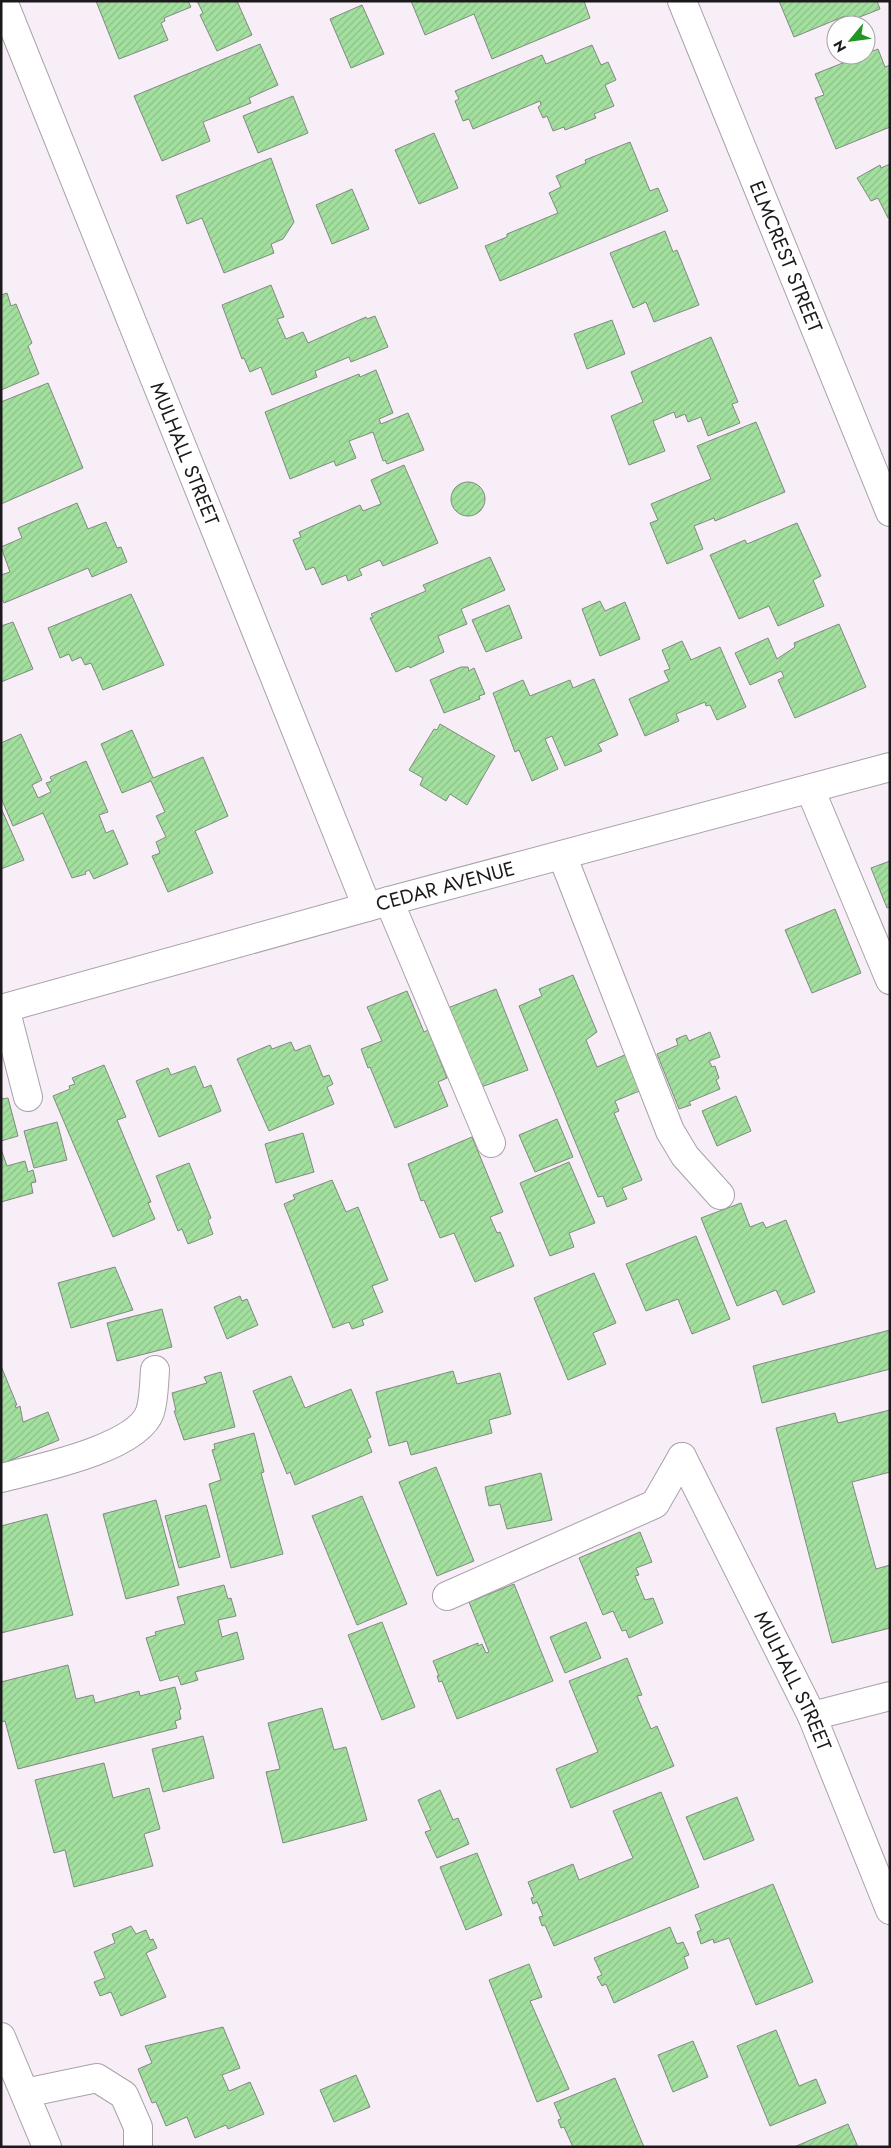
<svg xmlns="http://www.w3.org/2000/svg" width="891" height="2148" viewBox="0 0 891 2148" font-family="Jost,sans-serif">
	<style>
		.building { fill: url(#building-hatch); stroke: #818980 }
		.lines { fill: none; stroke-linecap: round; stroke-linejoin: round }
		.minor-casing { stroke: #a9a1aa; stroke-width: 30 }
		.minor { stroke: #fff; stroke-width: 28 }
		.labels { text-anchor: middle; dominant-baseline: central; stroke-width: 4; stroke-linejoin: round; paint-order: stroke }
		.street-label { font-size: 20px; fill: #1c191d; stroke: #fefefe }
	</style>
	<defs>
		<pattern id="building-hatch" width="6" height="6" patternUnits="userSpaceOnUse" patternTransform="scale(1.25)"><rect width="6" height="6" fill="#a3e09f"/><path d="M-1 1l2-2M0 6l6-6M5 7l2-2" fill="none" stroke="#8cc088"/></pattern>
	</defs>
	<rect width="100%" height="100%" fill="#f7eef8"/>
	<path class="building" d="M96,1H188L191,7L164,18L165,21L161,23L168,40L119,59Z
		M197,1H237L252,35L217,51L200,15L203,13Z
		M411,1H584L590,18L492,59L474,14L425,35Z
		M779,1H877L880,9L847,22L845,16L794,37Z
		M362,5L384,54L351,68L330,19Z
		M260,44L278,85L249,98L251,103L203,122L210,141L162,161L134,96Z
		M592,45L601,65L608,62L616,80L605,85L614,106L594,114L596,118L565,130L564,127L553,131L547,116L543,118L538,107L541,105L540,101L473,129L469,119L463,121L455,101L459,99L455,91L542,55L546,64Z
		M878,49L885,67L890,65V127L836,149L815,98L824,95L815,74Z
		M293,96L308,133L258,153L243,116Z
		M434,133L458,188L419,204L395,150Z
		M630,142L650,191L658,188L668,211L500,281L485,246L507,237V234L558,213L549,193L561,187L556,176L586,163L585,160Z
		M271,158L294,222L283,239L271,244L274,253L224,273L202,218L187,224L176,196Z
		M890,164V217L888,218L878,198L871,201L857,178L880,165L881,168Z
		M352,189L369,229L332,244L316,205Z
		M665,231L673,252L677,250L699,305L654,322L646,302L633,308L610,253Z
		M271,285L284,317L277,319L286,339L303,332L308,343L366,317L367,319L375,316L388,347L351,362L349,357L315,371L317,377L272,395L261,367L250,372L244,358L242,359L222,305Z
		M7,293L11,306L16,304L32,343L28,346L39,374L1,390V295Z
		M612,320L625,354L587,369L574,334Z
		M711,337L738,402L732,404L740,423L708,436L701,417L688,422L685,414L676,418L674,412L653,421L665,451L629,465L611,416L643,402L631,372Z
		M376,370L393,413L379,419L381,424L408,413L424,450L387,464L385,460L383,461L373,432L349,441L356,458L336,466L334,461L290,479L265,412L359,374L360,377Z
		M48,383L83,468L1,504V402Z
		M756,422L785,492L715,521L714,518L694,526L703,549L667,564L650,523L658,520L651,504L711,479L697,446Z
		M404,465L438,543L383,566L380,560L359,569L362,575L348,581L346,575L322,585L314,567L306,570L293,540L301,537L299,532L360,505L363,511L381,504L371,480Z
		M451 499a17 17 0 1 1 34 0a17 17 0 1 1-34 0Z
		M77,503L88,529L106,522L117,548L121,547L127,562L92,577L88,568L4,603L1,597V575L10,572L1,547L22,538L18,528Z
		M797,523L821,576L813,580L824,606L778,626L769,606L739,619L710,555L745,540L747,544Z
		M490,557L505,590L461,609L467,624L438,636L444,652L410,668L409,666L396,672L370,618L373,617L371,614L426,591L423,585Z
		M131,594L164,665L103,690L91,663L85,665L81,657L72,661L69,654L60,658L48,628Z
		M600,601L605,611L625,602L640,639L600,656L582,609Z
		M509,605L522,638L486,652L472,620Z
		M13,622L33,669L1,682V626Z
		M839,624L866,687L795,718L778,680L784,677L781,671L750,685L735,653L768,638L777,659L795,647L794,643Z
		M682,641L691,660L720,647L746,707L717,720L710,705L706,706L705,702L676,714L679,721L645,736L629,699L669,681L664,671L670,669L662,650Z
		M461,667H468L469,671L474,668L485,694L479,696L480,699L444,713L430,680Z
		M594,679L618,735L598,744L602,751L565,766L552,736L545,739L558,769L532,781L519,750L515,752L493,693L523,680L530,696L570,680L573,688Z
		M440,724L495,756L467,805L450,794L446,801L420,785L423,778L409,770L434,729L437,730Z
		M132,730L153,778L203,757L228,816L195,831L213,873L168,892L152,856L160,853L156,842L166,837L156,816L165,812L151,781L122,793L101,744Z
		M21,734L42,780L32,785L38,798L51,792L46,783L52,781L50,777L86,761L108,812L99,815L106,833L113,830L128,864L94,879L89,870L85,872L86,874L72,878L43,813L13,826L1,798V743Z
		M1,808L24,860L1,869Z
		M890,861V907L887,908L871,868Z
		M835,909L861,973L812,993L785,930Z
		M573,975L597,1032L586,1040L597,1067L627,1054L642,1090L615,1101L619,1111L614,1113L642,1180L622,1188L627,1199L607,1207L603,1196L598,1197L519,1006L542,996L539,989Z
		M496,989L528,1070L473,1090L440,1011Z
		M407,991L424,1032L428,1030L447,1078L438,1082L448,1106L395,1128L370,1067L368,1068L361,1049L382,1041L367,1007Z
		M710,1032L720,1057L709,1061L712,1067L715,1066L719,1078L716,1080L720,1089L689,1102L691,1105L679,1109L657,1054L678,1045L676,1039L686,1035L689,1041Z
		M291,1042L295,1051L310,1045L323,1077L329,1075L333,1084L327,1087L334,1104L269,1131L237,1059L270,1045L272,1049Z
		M104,1065L126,1117L117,1120L151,1202L148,1203L155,1219L113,1237L53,1096L70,1089L69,1086L75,1084L72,1078Z
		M195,1066L204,1088L211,1085L221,1111L159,1137L136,1081L168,1068L171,1075Z
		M736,1096L751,1131L717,1146L702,1111Z
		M8,1098L18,1136L1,1141V1099Z
		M557,1119L573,1157L535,1172L519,1135Z
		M57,1122L67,1160L34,1168L24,1131Z
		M303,1133L314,1172L276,1183L265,1144Z
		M472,1137L503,1212L490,1217L497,1233L500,1232L514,1266L475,1282L454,1233L440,1238L424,1200L421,1201L408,1164Z
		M1,1149L7,1166L25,1161L28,1172L33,1170L36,1182L31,1183L33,1193L1,1202Z
		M569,1162L595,1223L569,1233L574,1247L550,1256L520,1183Z
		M189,1163L211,1218L208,1220L213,1234L188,1244L182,1229L178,1231L156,1176Z
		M332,1180L346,1212L358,1207L388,1280L372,1286L383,1312L362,1320L364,1325L352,1329L349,1322L333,1328L284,1204L295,1199L293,1195Z
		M741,1203L750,1227L763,1222L766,1228L786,1220L815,1292L783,1305L776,1290L737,1306L701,1218Z
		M696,1236L730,1319L692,1334L678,1299L646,1311L626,1264Z
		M115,1267L133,1310L71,1328L58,1283Z
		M594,1273L616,1323L593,1333L606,1364L568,1380L534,1298Z
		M240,1296L242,1301L247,1299L258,1325L227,1339L214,1307Z
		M162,1309L172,1347L117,1361L107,1323Z
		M890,1330V1369L762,1403L753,1366Z
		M1,1366L17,1405H15L16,1408L20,1406L23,1422L48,1412L59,1440L1,1464Z
		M453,1371L457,1384L500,1373L511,1414L489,1420L492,1433L411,1455L407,1441L389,1446L376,1392Z
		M221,1372L235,1427L184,1440L174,1411H176L172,1393L207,1383L204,1377Z
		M291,1376L305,1408L351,1389L371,1437L367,1439L372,1452L295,1485L290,1472L287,1474L253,1391Z
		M890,1410V1472L852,1482L876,1569L890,1565V1628L832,1643L776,1428L835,1413L838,1423Z
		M254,1433L264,1472L261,1473L283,1554L231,1568L209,1484L221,1480L212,1450L215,1449L214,1444Z
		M436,1467L474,1561L437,1576L399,1482Z
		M541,1473L552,1520L507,1529L500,1504L489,1506L485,1487Z
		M362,1496L407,1604L357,1625L312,1516Z
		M156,1500L179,1585L126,1599L103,1514Z
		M206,1505L220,1557L179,1568L165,1516Z
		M47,1514L73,1615L1,1633V1526Z
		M640,1532L652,1562L636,1568L639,1575L635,1576L645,1600L653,1598L663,1623L629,1638L626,1630L622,1631L613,1611L603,1615L579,1558Z
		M514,1584L553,1681L457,1719L442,1681L439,1682L437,1676H439L433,1661L478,1643V1646L482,1644L486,1653L489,1652L469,1602Z
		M224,1585L228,1599L231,1598L236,1616L218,1620L222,1637L237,1632L244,1659L195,1672L198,1680L181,1685L178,1676L160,1681L146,1638L156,1635L155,1632L185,1624L177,1597Z
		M382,1622L415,1707L382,1720L348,1635Z
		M586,1622L601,1658L565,1673L550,1637Z
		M627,1658L642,1695L637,1696L651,1729L657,1726L674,1766L571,1808L556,1769L598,1752L569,1681Z
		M68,1665L76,1699L93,1695L95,1703L139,1691L140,1696L175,1687L181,1709L179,1710L181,1719L175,1721L177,1728L18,1769L5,1721L1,1722V1682Z
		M322,1708L334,1750L346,1747L367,1820L283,1843L266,1772L280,1769L268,1723Z
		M203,1736L214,1778L163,1792L152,1749Z
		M104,1763L113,1798L149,1788L160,1829L144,1834L153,1866L74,1887L65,1850L54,1853L35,1780Z
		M440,1790L453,1820L458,1818L469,1844L437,1858L425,1832L431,1830L418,1800Z
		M661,1792L699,1887L554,1946L545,1925L542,1926L539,1917L543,1916L537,1902L533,1904L531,1898L534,1897L528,1882L573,1864L579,1880L633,1858L613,1811Z
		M737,1797L754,1840L704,1860L686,1817Z
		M477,1853L502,1915L466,1930L440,1867Z
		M773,1884L813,1982L756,2005L729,1938L714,1943L713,1939L701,1944L697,1932L701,1930L695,1915Z
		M131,1926L136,1934L146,1930L150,1940L153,1939L157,1948L146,1953L166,1997L121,2016L111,1992L100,1996L94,1982L105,1978L94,1952L115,1943L112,1934Z
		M670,1927L677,1944L683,1942L689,1955L684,1957L688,1968L614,2003L606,1984L602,1986L597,1977L602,1975L594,1958Z
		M529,1964L542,1997L530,2001L569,2089L537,2102L489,1980Z
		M223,2027L240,2068L222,2075L229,2091L250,2082L264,2114L228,2129L226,2125L195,2138L187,2117L166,2126L156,2102L152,2103L138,2069L152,2063L145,2046Z
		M776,2030L799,2086L816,2079L826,2103L770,2126L737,2046Z
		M693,2041L708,2077L673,2092L658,2055Z
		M356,2075L370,2107L334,2122L320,2090Z
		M615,2078L644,2147H573L564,2127L561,2128L558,2120L561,2119L554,2103Z
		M848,2124L858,2147H794Z"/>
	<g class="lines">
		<g class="minor-casing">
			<g id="minor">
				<path id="s1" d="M3,1L367,907"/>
				<path id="s2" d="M682,1L890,512"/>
				<path d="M810,789L890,980"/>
				<path d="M562,855L670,1131L685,1156L720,1195"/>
				<path d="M389,901L491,1143"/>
				<path d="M5,1008L28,1097"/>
				<path id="s3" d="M1,1009L389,901L890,767"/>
				<path id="s4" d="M682,1457L812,1716L890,1910"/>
				<path d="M1,1478C35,1469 137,1449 150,1412C154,1400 154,1383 155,1370"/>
				<path d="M447,1596L655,1504L682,1457"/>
				<path d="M812,1716L890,1696"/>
				<path d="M1,2037L47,2147"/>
				<path d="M25,2093L97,2078L124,2095L138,2127V2147"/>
			</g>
		</g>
		<use href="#minor" class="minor"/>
	</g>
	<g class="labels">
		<g class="street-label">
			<text stroke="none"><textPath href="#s2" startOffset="276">ELMCREST STREET</textPath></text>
			<text stroke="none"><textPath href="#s1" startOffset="488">MULHALL STREET</textPath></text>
			<text stroke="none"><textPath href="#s3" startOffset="461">CEDAR AVENUE</textPath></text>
			<text stroke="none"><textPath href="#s4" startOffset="250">MULHALL STREET</textPath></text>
		</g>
	</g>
	<rect width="891" height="2148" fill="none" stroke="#1c191d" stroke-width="5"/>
	<g transform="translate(851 40) rotate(241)"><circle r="24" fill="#fefefe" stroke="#a4a2a4"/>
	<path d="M0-4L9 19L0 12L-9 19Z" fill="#229625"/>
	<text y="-8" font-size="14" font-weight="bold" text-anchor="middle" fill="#1c191d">N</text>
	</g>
</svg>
